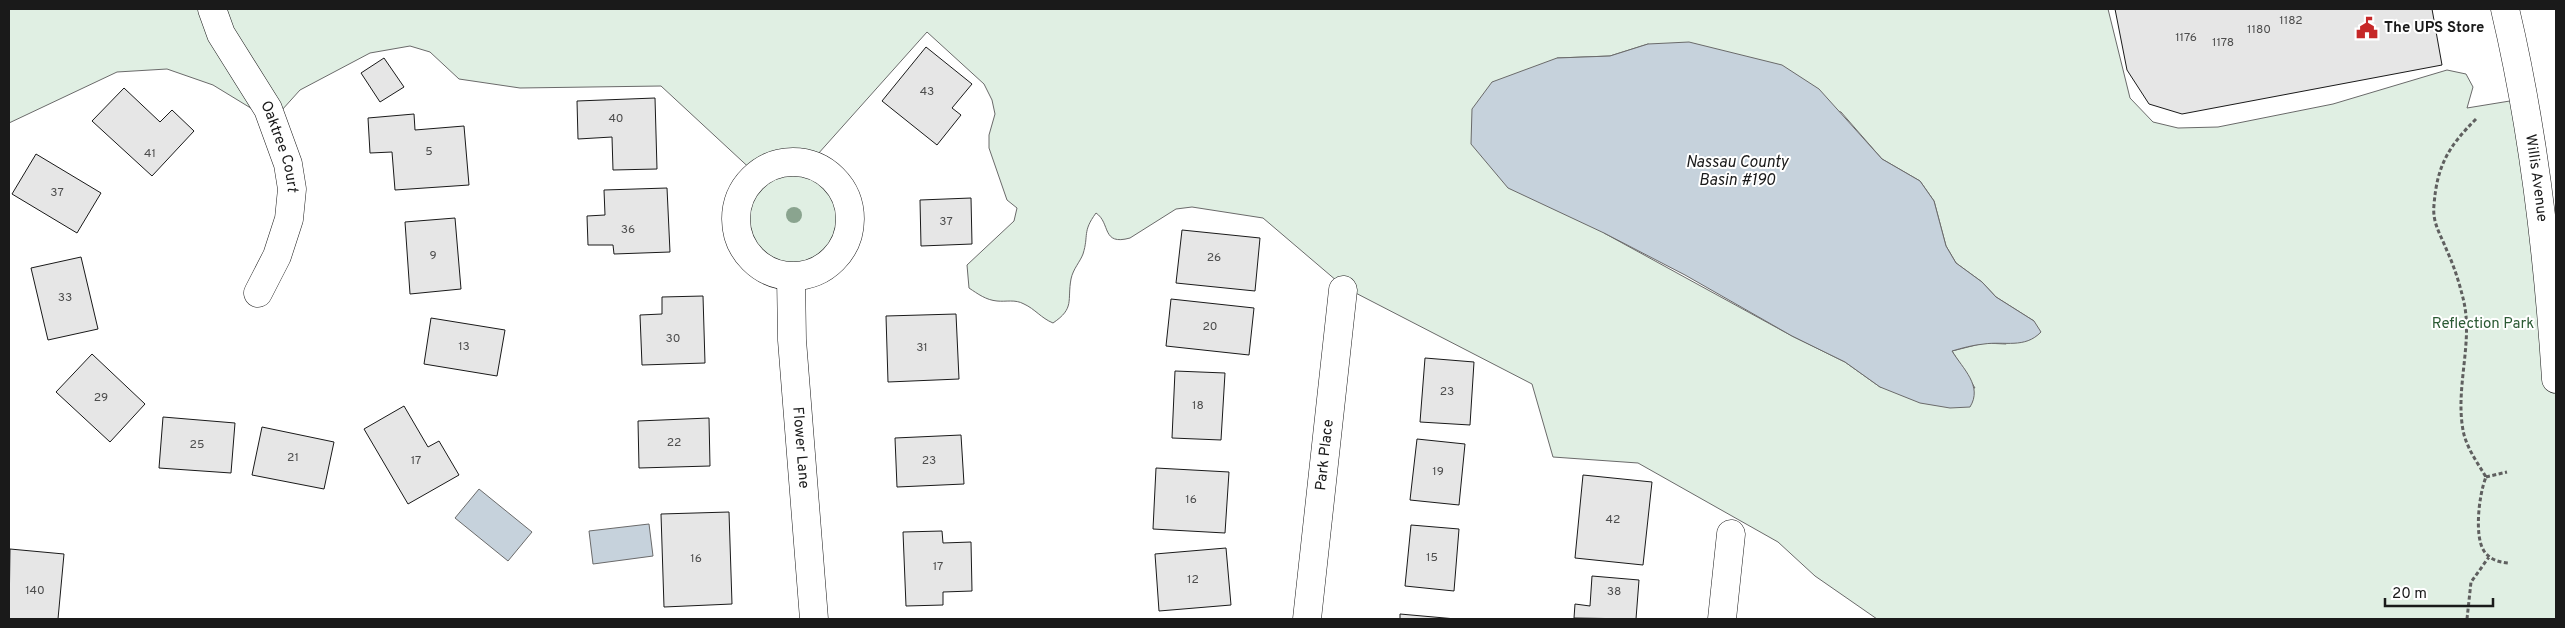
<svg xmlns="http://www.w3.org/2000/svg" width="2565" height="628" viewBox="0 0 2565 628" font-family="Overpass,sans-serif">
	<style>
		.green { fill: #e0efe3; stroke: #6a6a6a; fill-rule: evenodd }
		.water { fill: #c6d2dc; stroke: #6a6a6a }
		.building { fill: #e6e6e6; stroke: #1a1a1a }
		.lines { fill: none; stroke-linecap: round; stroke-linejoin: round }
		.minor-casing { stroke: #1a1a1a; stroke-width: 29 }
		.secondary-casing { stroke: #1a1a1a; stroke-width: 29 }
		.path { stroke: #5f5f5f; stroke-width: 3; stroke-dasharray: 4 2.5; stroke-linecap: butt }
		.minor { stroke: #fff; stroke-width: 28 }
		.secondary { stroke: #fff; stroke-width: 28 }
		.tree { fill: #8aa48f }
		.labels { text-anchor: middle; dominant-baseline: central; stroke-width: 4; stroke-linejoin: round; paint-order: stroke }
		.number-label { font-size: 12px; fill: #4d4d4d }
		.poi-label { font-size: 15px; font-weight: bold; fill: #1a1a1a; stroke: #fff; text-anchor: start }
		.street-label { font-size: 15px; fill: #1a1a1a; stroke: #fff }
		.park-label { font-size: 15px; fill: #2b5a34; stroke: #fff }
		.water-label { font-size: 16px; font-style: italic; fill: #1a1a1a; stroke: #fff }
	</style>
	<rect width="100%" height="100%" fill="#fff"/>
	<path class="green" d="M9,9H2108L2130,98L2153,122L2178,128L2218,127L2333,104L2447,70L2466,74L2473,87L2467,108L2522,99L2556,380V619H1877L1815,576L1778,542L1638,463L1553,457L1532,384L1344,287L1263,218L1192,207L1176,209L1130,238C1101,246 1111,223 1096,213C1082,232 1089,235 1083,254C1080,262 1073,269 1071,279C1067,301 1075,308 1053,323C1041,318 1035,309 1024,304C1015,299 1006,302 997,301C986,300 978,294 969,288L967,265L1014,221L1017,208L1007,200L989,148V135L995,114L992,100L984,84L927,32L809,164C820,170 832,175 840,186C887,249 782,319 741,244C727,218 741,194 756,174L661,86L520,88L459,79L430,52L410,46L370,53L300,90L272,121L213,85L167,69L117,72L9,123ZM1648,44L1841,112L1882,159L1920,181L1934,201L1946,246L1956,263L1982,282L1996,297L2034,321L2006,344L1984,343L1952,351L1975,388L1880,387L1845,362L1792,336L1604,233L1557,58L1610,56Z"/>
	<path class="water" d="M1689,42L1782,65L1819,89L1882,159L1920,181L1934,201L1946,246L1956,263L1982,282L1996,297L2034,321L2041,332C2025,349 2004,341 1984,344C1973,345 1962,348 1952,351C1963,369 1983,386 1970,407L1950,408L1920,403L1880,387L1845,362L1792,336L1685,275L1604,233L1508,188L1471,144L1472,109L1492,82L1557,58L1610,56L1648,44Z
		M479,489L532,532L508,561L455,518Z
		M649,524L653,556L593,564L589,531Z"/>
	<path class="building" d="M2115,9H2432L2442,65L2182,114L2149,104L2127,70Z
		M926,47L972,84L952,108L961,115L937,145L882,101Z
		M384,58L404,87L380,102L361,73Z
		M124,88L160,122L172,110L194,131L152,176L92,121Z
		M655,98L657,169L613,170L612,137L578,139L577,101Z
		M414,114L415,130L464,126L469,185L395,190L392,152L370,153L368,118Z
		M36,154L101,193L77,233L12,194Z
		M667,188L670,252L614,254L613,245H588L587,216L605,215L604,190Z
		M971,198L972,244L921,246L920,200Z
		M455,218L461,289L410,294L405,222Z
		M1182,230L1260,238L1255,291L1176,283Z
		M81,257L98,329L48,340L31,268Z
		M703,296L705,363L642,365L640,315L662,314V297Z
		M1171,299L1254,308L1249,355L1166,346Z
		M956,314L959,379L888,382L886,316Z
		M431,318L505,330L497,376L424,364Z
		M92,354L145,404L110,442L56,392Z
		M1425,358L1474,362L1470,425L1420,422Z
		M1175,371L1225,373L1221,440L1172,438Z
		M404,406L428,447L439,441L459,475L408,504L364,429Z
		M163,417L235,423L231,473L159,468Z
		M709,418L710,466L639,468L638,421Z
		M262,427L334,442L324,489L252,475Z
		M961,435L964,484L897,487L895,438Z
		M1417,439L1465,444L1459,505L1410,500Z
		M1156,468L1229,472L1225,533L1153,529Z
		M1583,475L1652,482L1643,565L1575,558Z
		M729,512L732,604L664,607L661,514Z
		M1411,525L1459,529L1454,591L1405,586Z
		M942,531L943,543L971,542L972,591L943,592V605L906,606L903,532Z
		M1226,548L1231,605L1159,611L1155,554Z
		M10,549L64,554L58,619H9Z
		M1592,576L1639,580L1636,619L1574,618L1575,604L1590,606Z
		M1400,614L1456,619H1400Z"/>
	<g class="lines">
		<g class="minor-casing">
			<g id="minor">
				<path id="s1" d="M212,9L221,34L268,109L288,164L292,189L289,219L277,256L258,293"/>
				<circle cx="793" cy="219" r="57"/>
				<path id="s2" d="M791,277L792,340L814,619"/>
				<path id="s3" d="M1307,619L1343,290"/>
				<path d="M1722,619L1731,534"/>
			</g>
		</g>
		<g class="secondary-casing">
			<g id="secondary">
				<path id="s4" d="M2505,9C2534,131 2548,254 2556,379"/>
			</g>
		</g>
		<path class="path" d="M2476,119C2449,146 2437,165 2434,205C2432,223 2441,235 2447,251C2454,266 2459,282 2463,298C2474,341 2455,386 2463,430C2466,447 2477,462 2486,477C2479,494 2474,536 2484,551C2490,560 2499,562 2508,563
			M2486,477L2507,472
			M2467,619L2471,582L2489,557"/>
		<use href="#minor" class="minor"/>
		<use href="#secondary" class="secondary"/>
	</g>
	<circle class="tree" cx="794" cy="215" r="8"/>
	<defs>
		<g id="civic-bare" transform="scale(1.725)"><path d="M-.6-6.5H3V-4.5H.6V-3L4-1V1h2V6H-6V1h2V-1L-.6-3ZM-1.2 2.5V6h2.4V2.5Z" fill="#c62828" stroke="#fff" stroke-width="2.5" paint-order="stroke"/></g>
	</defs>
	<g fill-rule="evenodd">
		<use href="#civic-bare" x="2367" y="28"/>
	</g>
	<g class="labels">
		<g class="number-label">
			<text x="2291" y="21">1182</text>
			<text x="2259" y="30">1180</text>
			<text x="2186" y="38">1176</text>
			<text x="2223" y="43">1178</text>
			<text x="927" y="92">43</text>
			<text x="616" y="119">40</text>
			<text x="429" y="152">5</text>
			<text x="150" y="154">41</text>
			<text x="57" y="193">37</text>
			<text x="946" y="222">37</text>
			<text x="628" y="230">36</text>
			<text x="433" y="256">9</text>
			<text x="1214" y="258">26</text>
			<text x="65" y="298">33</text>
			<text x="1210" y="327">20</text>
			<text x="673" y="339">30</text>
			<text x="464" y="347">13</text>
			<text x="922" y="348">31</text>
			<text x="1447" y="392">23</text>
			<text x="101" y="398">29</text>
			<text x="1198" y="406">18</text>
			<text x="674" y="443">22</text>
			<text x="197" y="445">25</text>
			<text x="293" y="458">21</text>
			<text x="416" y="461">17</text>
			<text x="929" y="461">23</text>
			<text x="1438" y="472">19</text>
			<text x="1191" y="500">16</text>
			<text x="1613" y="520">42</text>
			<text x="1432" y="558">15</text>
			<text x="696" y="559">16</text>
			<text x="938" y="567">17</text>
			<text x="1193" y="580">12</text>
			<text x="35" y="591">140</text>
			<text x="1614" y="592">38</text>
		</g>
		<g class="poi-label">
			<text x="2384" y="28">The UPS Store</text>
		</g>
		<g class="street-label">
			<text stroke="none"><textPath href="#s1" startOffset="155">Oaktree Court</textPath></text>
			<text stroke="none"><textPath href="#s4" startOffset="172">Willis Avenue</textPath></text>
			<text stroke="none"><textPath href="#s2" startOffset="171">Flower Lane</textPath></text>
			<text stroke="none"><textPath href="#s3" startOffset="165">Park Place</textPath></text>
		</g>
		<g class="park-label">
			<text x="2483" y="324">Reflection Park</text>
		</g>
		<g class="water-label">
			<text x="1737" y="163">Nassau County<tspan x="1737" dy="18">Basin #190</tspan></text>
		</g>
	</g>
	<rect width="2565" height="628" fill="none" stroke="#1a1a1a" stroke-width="20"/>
	<path d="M2385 598v8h108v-8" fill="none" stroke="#1a1a1a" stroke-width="2.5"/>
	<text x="2392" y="598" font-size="15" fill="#1a1a1a" stroke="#ffffff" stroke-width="4" paint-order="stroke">20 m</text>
</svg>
